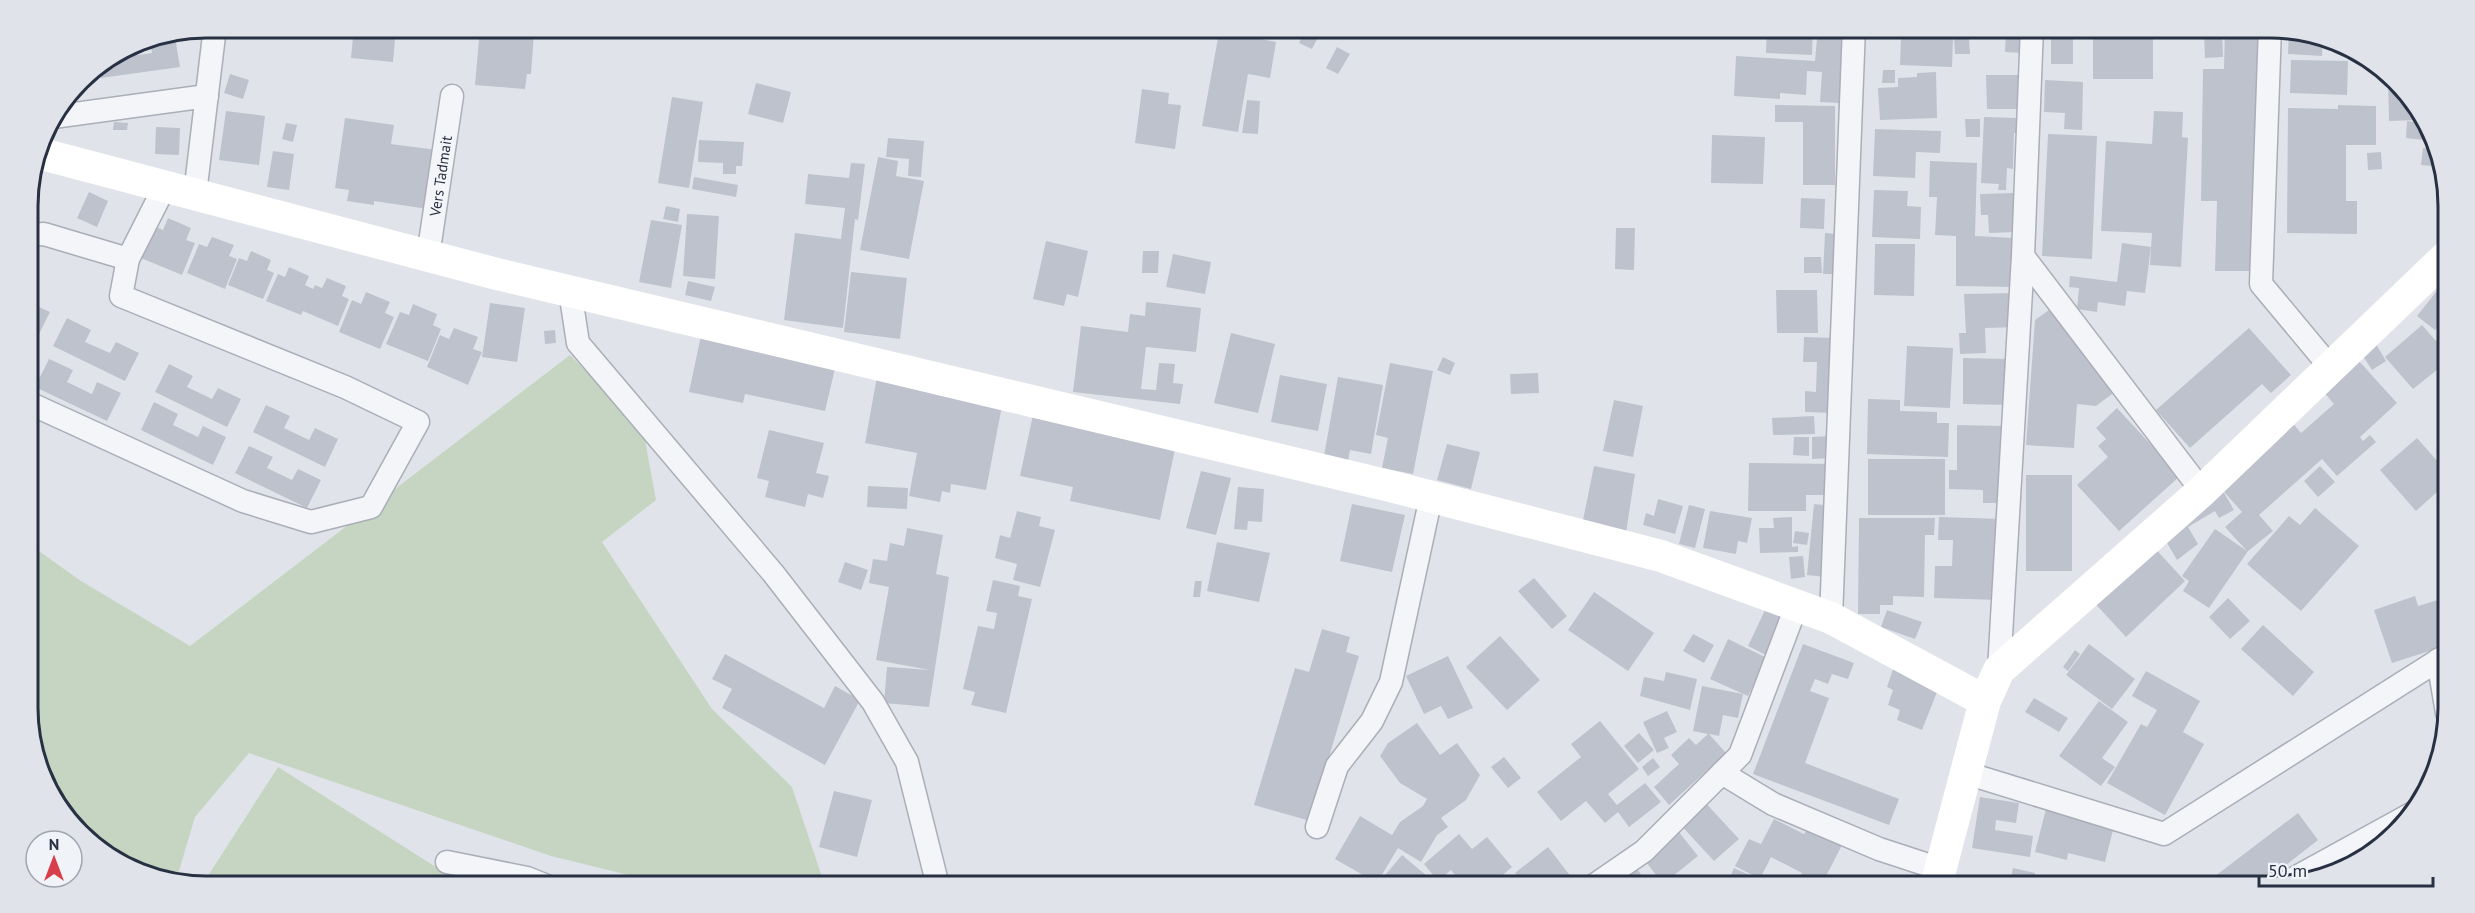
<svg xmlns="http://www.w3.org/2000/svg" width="2475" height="913" viewBox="0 0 2475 913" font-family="'PT Sans',sans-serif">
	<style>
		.green { fill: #c5d5c1 }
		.building { fill: #bdc2cd }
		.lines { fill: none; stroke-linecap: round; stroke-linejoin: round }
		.minor-casing { stroke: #a9aeb8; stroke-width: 25 }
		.minor { stroke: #f4f5f8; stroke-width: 22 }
		.secondary { stroke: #fff; stroke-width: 32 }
		.labels { text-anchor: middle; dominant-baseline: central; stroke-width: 5; stroke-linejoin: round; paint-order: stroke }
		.street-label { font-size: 15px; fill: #283043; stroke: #f0f3f7 }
		.rim { fill: none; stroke: #283043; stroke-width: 3 }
	</style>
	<rect width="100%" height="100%" fill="#e0e4ea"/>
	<path class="green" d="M570,355L643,429L656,500L602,542L712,709L792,787L825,886H673L551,856L249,753L195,817L176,881L148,877L71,826L30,742L29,544L81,581L190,646Z
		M278,767L466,886L202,885Z"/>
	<path class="building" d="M354,27H396L393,62L351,58Z
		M521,27H574V31H521Z
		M1220,27H1249L1247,36L1276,42L1270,78L1248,74L1238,132L1202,126Z
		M1307,27L1322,29L1312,49L1299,43Z
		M1767,27H1813L1812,55L1766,53Z
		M1818,27H1844L1839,103L1820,102L1822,72L1807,71L1806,95L1780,93V99L1734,96L1736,56L1815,61Z
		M1970,27H2024L2023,53L2005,52L2006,31Z
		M2051,27H2073V64H2051Z
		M2093,27H2153V79H2093Z
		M2225,27L2261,31L2256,271H2215L2217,201H2201L2203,69H2224Z
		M480,28L534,33L531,74H527L525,89L475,85Z
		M2289,30L2323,36L2322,56L2288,54Z
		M2222,32L2223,57L2205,58L2204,33Z
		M175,37L180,67L101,78L99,64L124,49L125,57L152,53L150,40Z
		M1901,37L1953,39L1952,67L1900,65Z
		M1954,38H1969L1970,54H1955Z
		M2335,42L2347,50L2351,52L2336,53Z
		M1337,47L1350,54L1338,74L1326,68Z
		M2291,60L2348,61L2347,95L2290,93Z
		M1883,70H1895V83H1882Z
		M1936,72L1937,118L1880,120L1878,88L1898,87V78L1917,77V73Z
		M230,74L249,80L243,99L224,93Z
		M1986,75H2020L2021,109H1987Z
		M2388,77L2404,88L2418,120L2389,121Z
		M2045,80L2083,82L2082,130L2064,129L2065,113L2044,112Z
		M756,83L791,92L783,123L748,114Z
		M1142,89L1169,93L1168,104L1181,105L1175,149L1135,143Z
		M672,97L703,102L689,188L658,183Z
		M1247,100L1260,101L1258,134L1242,133Z
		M1775,105L1835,106V185H1803V122H1775Z
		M2338,105L2376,106V145H2346V201H2357V234L2287,233L2288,108L2338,109Z
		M226,111L265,116L259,165L219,160Z
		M2154,111L2183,112L2182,137L2188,138L2181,267L2150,265L2152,233L2101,231L2106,141L2152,144Z
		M1984,117L2018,118L2017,133H2014L2013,169L2007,168L2006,190H1998L1999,184L1981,183Z
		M345,118L394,125L391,144L437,150L428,209L374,201V205L347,201L349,190L335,188Z
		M1965,119H1980V137H1966Z
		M2407,121L2420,123L2425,133L2424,140L2406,138Z
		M114,122L128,123L127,130H113Z
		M286,123L297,125L293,142L282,139Z
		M156,127L180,128L179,155L155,154Z
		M1875,129L1941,131L1940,153L1916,152L1915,178L1873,176Z
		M2048,134L2097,136L2092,259L2042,256Z
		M1712,135L1765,137L1763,184L1711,183Z
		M888,138L924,141L921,177L908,176L909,159L886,157Z
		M699,140L744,142L742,166H736V174H723V163L698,162Z
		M2423,148L2432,149L2433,166L2421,165Z
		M273,151L294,154L289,190L267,187Z
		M2381,152L2382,169L2368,170L2367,153Z
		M878,157L898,161L896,176L924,181L909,259L860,250Z
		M1930,161L1977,163L1975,236L2014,238V287L1956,286V236L1935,235L1937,197H1929Z
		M851,163L865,164L858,220L855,219L843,328L784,320L795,233L841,239L845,208L805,204L808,174L849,178Z
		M694,177L738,185L736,197L692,189Z
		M1874,190L1908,191L1907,206L1921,207L1920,239L1872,237Z
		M89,192L108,201L97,227L77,218Z
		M2013,193L2015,232L1989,233L1988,215H1981L1980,194Z
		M1801,198L1825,199L1824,229L1800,228Z
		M666,206L680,209L678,222L663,219Z
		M687,214L719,216L715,279L683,276Z
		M168,218L191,228L186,240L195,243L182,275L141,258L154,226L163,230Z
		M651,220L682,225L671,288L639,282Z
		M1616,228H1635L1634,270L1615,269Z
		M1825,233L1840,234L1838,274H1823Z
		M212,237L234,245L229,256L237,259L225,289L187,273L199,244L207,247Z
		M1046,241L1088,251L1078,297L1067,294L1064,306L1033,299Z
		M2122,243L2151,247L2145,293L2127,291L2125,306L2098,302L2097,312L2077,309L2079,288L2069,287L2070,276L2117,282Z
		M1875,244H1915L1914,296L1874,295Z
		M251,251L271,260L267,270L274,273L263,299L228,285L239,258L247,261Z
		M1143,251H1159L1158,273H1142Z
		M1173,254L1211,262L1205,294L1166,287Z
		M1804,257H1821L1822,273H1804Z
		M289,267L309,276L305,285L313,289L315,285L322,288L327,278L346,286L342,296L349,299L338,326L303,311L301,315L266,301L278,274L285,277Z
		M851,272L907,278L900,339L844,332Z
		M2447,278V315L2435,330L2417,316Z
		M688,281L715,287L711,301L685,295Z
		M1776,290H1817L1818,333H1777Z
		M366,292L390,302L385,313L394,317L380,349L339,332L352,300L361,304Z
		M2017,293L2019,327L1985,328L1986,353L1960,354L1959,333H1966L1964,294Z
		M28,302L50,312L36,340L28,336Z
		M1146,302L1201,308L1196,352L1146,347L1141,389L1156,390L1159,363L1175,364L1173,383L1183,384L1180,404L1073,392L1081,326L1128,332L1130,314L1145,316Z
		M490,303L525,308L517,362L482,357Z
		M413,304L437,314L433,325L441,329L428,361L386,344L400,312L409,315Z
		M2056,305L2116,391L2096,406L2077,404L2074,448L2026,445L2035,320Z
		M67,318L91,330L85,342L110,353L116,342L139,353L125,381L53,346Z
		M2422,325L2436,341L2447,331V362L2413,389L2385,357Z
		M454,328L478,337L473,349L482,352L468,385L427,367L440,335L449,339Z
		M2249,328L2291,375L2271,393L2262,384L2190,448L2156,410Z
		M555,330L556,343L545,344L544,331Z
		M702,331L837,360L825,411L745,394L743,403L689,392Z
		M1231,333L1275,344L1258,413L1214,403Z
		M1804,337L1836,338L1834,413L1805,412V391L1816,392L1817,362H1803Z
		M2376,344L2386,361L2372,370L2361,353Z
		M1907,346L1953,348L1950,408L1904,406Z
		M1443,357L1455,363L1450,375L1437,370Z
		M1963,358L2009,359L2008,405L1963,404Z
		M49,359L73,370L67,382L92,394L97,382L121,393L107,421L35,387Z
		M2358,360L2397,403L2360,437L2363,441L2370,435L2376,442L2337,476L2322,459L2259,515L2273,531L2248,551L2209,608L2183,591L2189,581L2182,576L2215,529L2247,551L2225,527L2242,512L2218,485L2291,421L2301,433L2334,404L2323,391Z
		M1390,363L1433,371L1413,474L1382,468L1388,438L1376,435Z
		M169,364L193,376L187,387L212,399L218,388L241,399L227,427L155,392Z
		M878,371L1004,395L986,490L951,484L950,493L942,491L940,502L909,496L917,453L865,443Z
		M1538,373L1539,393L1511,394L1510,374Z
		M1280,375L1327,384L1318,431L1271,422Z
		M1338,377L1383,385L1371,454L1350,450L1348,461L1324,456Z
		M1868,399L1900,400V411L1937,412V423H1949L1948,457L1867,454Z
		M1614,400L1643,406L1633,457L1603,451Z
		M154,402L178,414L173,425L198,437L203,426L226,437L213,465L141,430Z
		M266,405L290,416L284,428L309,440L315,428L338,439L325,467L253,432Z
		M2117,408L2180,476L2119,531L2077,485L2108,457L2098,446L2106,439L2096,428Z
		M1034,410L1177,440L1160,520L1070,501L1073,487L1020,476Z
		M1814,416L1815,434L1773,435L1772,418Z
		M1957,425L2005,426L2004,503H1983V490L1949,489V470H1957Z
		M769,430L824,443L816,473L829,476L823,498L808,494L805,507L765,497L769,481L757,478Z
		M1831,436V458L1812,459V437Z
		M1794,437H1809V456L1793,455Z
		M2417,438L2447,472V483L2416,511L2380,470Z
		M1447,444L1480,452L1471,489L1437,480Z
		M249,446L273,457L267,468L292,480L298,469L321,480L307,508L235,473Z
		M1868,459H1945V515H1868Z
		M1749,463L1832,464V495H1806V511H1748Z
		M1594,466L1635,474L1625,539L1581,530Z
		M2320,466L2335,482L2318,497L2304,481Z
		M1201,471L1231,478L1216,535L1186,528Z
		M2026,475H2072V571H2026Z
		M868,486L908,488L907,509L867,507Z
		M1238,487L1264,489L1262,522L1248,521L1247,530L1234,529Z
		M2223,491L2234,510L2219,518L2215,511L2188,527L2198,544L2177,560L2159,529Z
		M1658,499L1683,506L1675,534L1643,525L1646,513L1654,516Z
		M1352,504L1405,515L1392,572L1340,561Z
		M1814,504L1832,506L1825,577L1807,575Z
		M1689,505L1705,509L1695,548L1679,544Z
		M2315,508L2359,546L2301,611L2247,564L2289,516L2300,525Z
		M1017,511L1041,517L1039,526L1055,530L1040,587L1013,580L1017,564L995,558L1000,535L1010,538Z
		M1710,511L1752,518L1747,543L1738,541L1736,554L1703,548Z
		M1792,517V547L1798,546V552L1760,553L1759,528H1774L1773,518Z
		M1939,517L2002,519L2000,600L1934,598L1935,566H1952L1953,540H1938Z
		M1859,518H1935L1934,535H1925L1924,597L1893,596V605H1880V614H1858Z
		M907,528L943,535L936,574L949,577L929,707L884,703L887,667L930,670L876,660L889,587L869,583L873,559L887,561L890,543L904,546Z
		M1795,531L1809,533L1807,545L1793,543Z
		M1217,542L1270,553L1259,602L1207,591Z
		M2150,543L2185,581L2126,637L2090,598Z
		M1803,556L1805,577L1791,579L1789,557Z
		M845,562L868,570L861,590L838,582Z
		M1534,578L1567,616L1552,629L1518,591Z
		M993,580L1020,586L1018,596L1032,599L1006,713L971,705L975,692L963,689L978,626L994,629L997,613L986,611Z
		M1195,581H1202L1200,597H1193Z
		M1594,592L1654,633L1628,671L1568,630Z
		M2415,596L2418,606L2448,597V645L2392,663L2374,610Z
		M2228,598L2250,621L2230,639L2209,617Z
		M1766,608L1789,619L1770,657L1748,646Z
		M1887,610L1922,622L1915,639L1881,627Z
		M2263,625L2314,672L2293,696L2241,649Z
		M1322,629L1350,637L1346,652L1359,656L1310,821L1254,805L1295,668L1309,672Z
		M1693,634L1714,645L1704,663L1683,651Z
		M1500,636L1540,680L1507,710L1466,667Z
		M1728,639L1767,658L1748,696L1710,679Z
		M1803,644L1854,663L1848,679L1832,674L1828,684L1815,679L1810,691L1829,698L1805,763L1899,799L1889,825L1753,774Z
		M2089,644L2135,679L2112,709L2066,675Z
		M2075,650L2080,654L2068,671L2063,667Z
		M725,654L824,708L835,686L860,700L825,765L722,708L732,689L712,679Z
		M1448,656L1473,708L1448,719L1441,706L1424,714L1406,676Z
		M1893,669L1939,687L1922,730L1897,720L1900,710L1888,705L1893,690L1887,687Z
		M2146,671L2200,701L2183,732L2204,744L2165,815L2107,783L2141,724L2147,727L2157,710L2132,696Z
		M1666,672L1697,679L1690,710L1640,696L1644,677L1664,681Z
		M1702,686L1743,694L1738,718L1723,715L1719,736L1709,734L1726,753L1669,805L1654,787L1679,764L1671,755L1689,738L1696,745L1708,734L1693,731Z
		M2034,698L2068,718L2059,732L2025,712Z
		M2099,701L2128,722L2102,758L2115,767L2101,786L2059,756Z
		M1667,711L1677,732L1664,738L1669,748L1657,753L1643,722Z
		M1600,721L1639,769L1608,794L1617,805L1645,783L1661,802L1629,827L1618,812L1605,823L1586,801L1561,821L1537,792L1581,757L1571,744Z
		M1417,723L1440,755L1457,743L1480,775L1466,800L1441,818L1448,827L1437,835L1421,862L1398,848L1377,883L1335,859L1360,816L1392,835L1400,822L1423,806L1427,799L1400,783L1380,756L1388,743Z
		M1639,733L1654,750L1638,763L1624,746Z
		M1504,757L1521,778L1508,788L1491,767Z
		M1653,758L1660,767L1648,776L1642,767Z
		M834,791L872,800L857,857L819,847Z
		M1980,797L2019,803L2016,823L1996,820L1995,830L2033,836L2030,857L1972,848Z
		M1701,798L1739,839L1714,861L1676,820Z
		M2046,809L2114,826L2105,862L2068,853L2067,860L2035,852Z
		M2298,813L2318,840L2259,886H2209L2206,883Z
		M1774,819L1804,834L1810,824L1844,841L1821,886H1796L1802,873L1771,857L1760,879L1735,866L1749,839L1761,844Z
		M1674,826L1698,856L1663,884L1639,853Z
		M1459,834L1472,849L1487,837L1512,867L1497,880L1500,886H1464L1451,870L1438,881L1424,864Z
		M1548,847L1572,878L1562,886H1525L1515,873Z
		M1402,855L1439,886H1376Z
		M1635,865L1648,886H1604Z
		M1734,868L1762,881L1760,886H1726Z
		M2013,868L2035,873L2033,886H2009Z
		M1963,877L1996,885V886H1961Z"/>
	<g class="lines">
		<g class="minor-casing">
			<g id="minor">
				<path d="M2270,27L2261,284L2331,368"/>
				<path d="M53,117L207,96"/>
				<path d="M195,194L215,27"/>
				<path d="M28,235L44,234L128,259L165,186"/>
				<path id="s1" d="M428,256L452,96"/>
				<path d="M2023,256L2202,491"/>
				<path d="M570,291L578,343L773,573L873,702L907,762L938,886"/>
				<path d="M29,403L243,501L311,522L371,507L418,422L345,387L121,296L128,259"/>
				<path d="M1831,618L1854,27"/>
				<path d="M2438,660L2447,713"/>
				<path d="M1999,670L2023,256L2032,27"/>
				<path d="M1722,773L1773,804L1879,849L1940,869"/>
				<path d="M1966,773L2164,834L2448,654"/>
				<path d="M1317,827L1337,766L1372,721L1391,682L1431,497"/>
				<path d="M447,862L527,878L547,886"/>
				<path d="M1593,886L1644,851L1740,755L1797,604"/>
				<path d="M2280,886L2413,813"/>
			</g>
		</g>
		<use href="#minor" class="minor"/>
		<path class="secondary" d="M38,153L497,274L1394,487L1661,556L1831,618L1985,701
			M1936,886L1985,701L1999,670L2202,491L2447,256"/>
	</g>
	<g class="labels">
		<g class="street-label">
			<text stroke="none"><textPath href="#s1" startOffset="81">Vers Tadmait</textPath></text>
		</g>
	</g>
	<path d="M0 0H2475V913H0ZM206 38H2270A168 168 0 0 1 2438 206V708A168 168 0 0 1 2270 876H206A168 168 0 0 1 38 708V206A168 168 0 0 1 206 38Z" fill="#e0e3e9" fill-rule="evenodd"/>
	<path class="rim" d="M206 38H2270A168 168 0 0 1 2438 206V708A168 168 0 0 1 2270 876H206A168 168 0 0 1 38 708V206A168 168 0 0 1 206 38Z"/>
	<g transform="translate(54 859)"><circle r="28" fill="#f0f3f7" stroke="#a0a5af" stroke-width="1.5"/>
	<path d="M0-4.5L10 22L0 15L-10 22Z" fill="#d73e4a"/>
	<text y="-9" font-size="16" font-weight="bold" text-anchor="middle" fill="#283043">N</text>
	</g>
	<path d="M2259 877v9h174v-9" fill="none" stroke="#283043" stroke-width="3"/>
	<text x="2268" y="877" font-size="18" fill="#283043" stroke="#f0f3f7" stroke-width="4.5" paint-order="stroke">50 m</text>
</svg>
